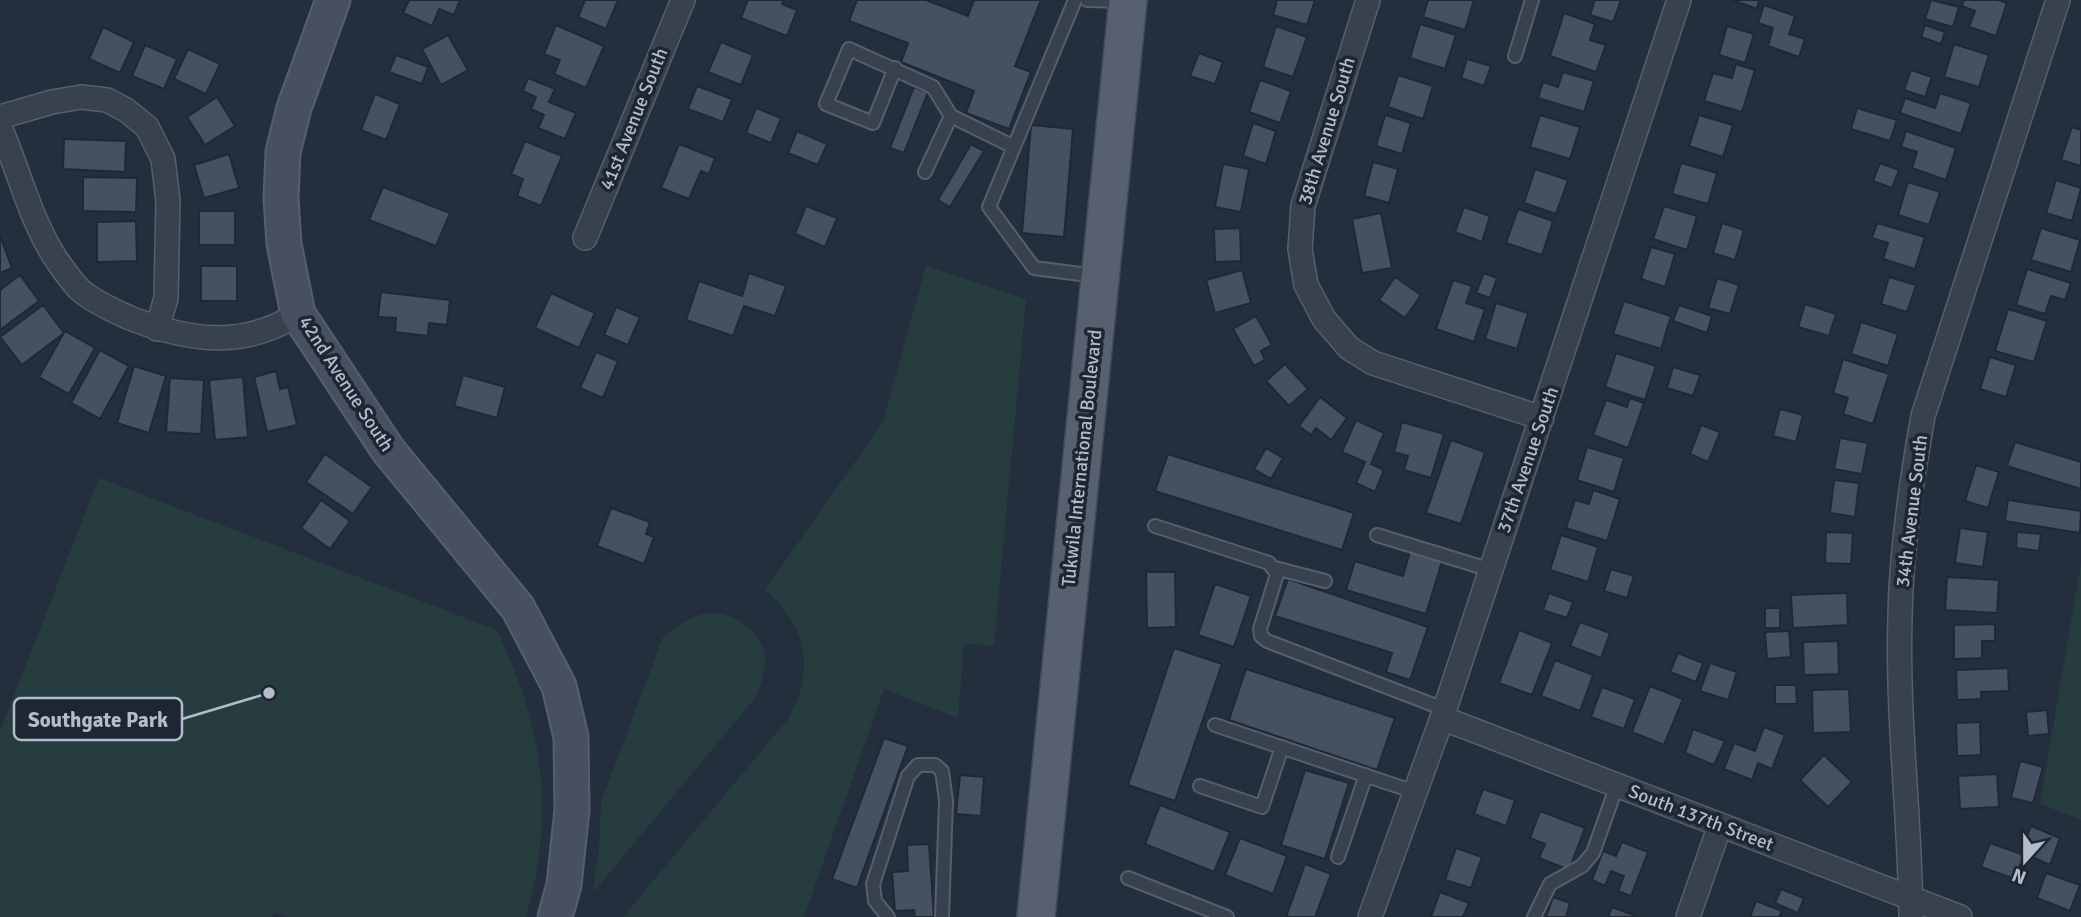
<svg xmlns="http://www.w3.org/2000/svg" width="2081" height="917" viewBox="0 0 2081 917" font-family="Signika,sans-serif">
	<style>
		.green { fill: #263c3f }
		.building { fill: #455162; stroke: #1f2835; stroke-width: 2 }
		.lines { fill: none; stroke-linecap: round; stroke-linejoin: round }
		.lane-casing { stroke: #565f6c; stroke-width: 16 }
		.street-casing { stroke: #565f6c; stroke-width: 26 }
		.secondary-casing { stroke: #565f6c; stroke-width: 37 }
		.primary-casing { stroke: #414a57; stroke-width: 40 }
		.lane { stroke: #38414e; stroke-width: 12 }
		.street { stroke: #38414e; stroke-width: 23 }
		.secondary { stroke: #465061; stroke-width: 33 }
		.primary { stroke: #56606e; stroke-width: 37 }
		.labels { text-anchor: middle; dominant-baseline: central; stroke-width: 7; stroke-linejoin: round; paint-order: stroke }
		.street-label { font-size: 19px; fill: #b4bcc9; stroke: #1d2633 }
		.leader { fill: none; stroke: #b4bcc9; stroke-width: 2.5 }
		.callout-dot { fill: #b4bcc9; stroke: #1d2633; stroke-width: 2.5 }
		.callout { fill: #1d2633; stroke: #b4bcc9; stroke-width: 2.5 }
		.callout-label { font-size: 21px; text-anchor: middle; font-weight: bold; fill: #b4bcc9 }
	</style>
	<rect width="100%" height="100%" fill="#242f3e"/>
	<path class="green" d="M926,266L1026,299L994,646L964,643L958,718L884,689L804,917H623L787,720C816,671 808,627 765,590L883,422Z
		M99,478L497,630C543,728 556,811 526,917H288L274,912L272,917H0V731Z
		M2081,563V820L2040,804Z
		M712,612C761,620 778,656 754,699L593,893L599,848L601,802L663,637C679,624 691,616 712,612Z"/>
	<path class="building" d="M409,0H460L454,15L439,9L432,26L403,13Z
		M585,0H618L606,29L578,17Z
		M748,0H784L782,4L797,10L787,36L741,18Z
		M857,0H926L968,16L974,0H1041L1015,66L1031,72L1009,129L966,113L974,91L901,62L908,43L849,21Z
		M1277,0H1315L1307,25L1273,15Z
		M1428,0H1474L1465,30L1423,17Z
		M1595,0H1621L1613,22L1590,15Z
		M1732,0H1759L1757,9Z
		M1931,0L1959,7L1953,27L1925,19Z
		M1964,0H1998L2007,3L1996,36L1969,27L1975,11L1962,6Z
		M1764,5L1795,16L1789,34L1805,39L1799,57L1768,46L1773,28L1758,23Z
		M1564,13L1595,24L1590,40L1606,45L1596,72L1550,56Z
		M1420,24L1456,35L1445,69L1410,58Z
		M556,25L604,46L586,88L554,74L560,60L544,54Z
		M1925,25L1945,32L1941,44L1921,37Z
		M1276,26L1307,37L1293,77L1263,67Z
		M1727,26L1754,34L1745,63L1719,55Z
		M103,27L134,42L120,73L89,59Z
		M448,35L468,70L441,85L422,49Z
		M721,42L753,55L741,85L708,72Z
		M1954,44L1989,55L1979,87L1944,77Z
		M145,45L177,59L164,89L132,76Z
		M188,49L220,64L206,94L174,79Z
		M1199,53L1223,62L1215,84L1190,76Z
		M396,55L428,67L422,84L389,72Z
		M1467,59L1491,66L1484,86L1461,78Z
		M1736,64L1755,70L1742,112L1704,101L1713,73L1732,78Z
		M1911,70L1932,77L1925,97L1904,90Z
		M1563,72L1594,81L1584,112L1538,98L1543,82L1558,87Z
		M1398,75L1433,86L1423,119L1388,107Z
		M528,78L555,89L549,102L576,113L565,139L538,128L544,115L531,109L536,97L523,91Z
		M1260,80L1291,91L1280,123L1249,112Z
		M697,86L732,99L723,122L688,109Z
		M914,87L928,92L904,153L890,148Z
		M1940,93L1971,103L1961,134L1900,113L1905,98L1935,108Z
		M375,94L400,104L386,140L361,130Z
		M217,97L235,126L205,145L187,117Z
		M756,108L781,118L771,143L746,133Z
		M1857,108L1897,120L1890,141L1851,129Z
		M1385,115L1411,123L1402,154L1376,146Z
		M1540,115L1580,127L1570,159L1530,147Z
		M1699,115L1733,125L1723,157L1689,146Z
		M1253,123L1276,131L1266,164L1243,156Z
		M1031,125L1073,129L1064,237L1022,233Z
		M2072,127L2081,130V166L2061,160Z
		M797,131L827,144L818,165L788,153Z
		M1906,131L1956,148L1946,180L1912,168L1917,152L1901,147Z
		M64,139L126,141L125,172L63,169Z
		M525,141L562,156L541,206L517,196L523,179L511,174Z
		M679,144L715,158L709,174L701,171L689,199L661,188Z
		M971,144L984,151L950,207L938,200Z
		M229,154L239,188L204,198L194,165Z
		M1373,162L1398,169L1389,203L1364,196Z
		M1681,163L1717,173L1708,204L1672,194Z
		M1880,163L1899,170L1892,188L1873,181Z
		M1223,164L1249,169L1241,212L1215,207Z
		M1535,169L1568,180L1556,214L1524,203Z
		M83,177L137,178L136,212L83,211Z
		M2056,180L2081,188L2072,221L2046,213Z
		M1908,182L1940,192L1929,225L1898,215Z
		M383,187L450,213L436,246L369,220Z
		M806,206L837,218L825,247L795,234Z
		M1664,206L1697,216L1687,250L1653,239Z
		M1464,207L1490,216L1482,242L1455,232Z
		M1518,209L1553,221L1542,255L1506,243Z
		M199,211H235V245H199Z
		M1381,213L1392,268L1362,273L1352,219Z
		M136,221L137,261L97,262V222Z
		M1722,223L1744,230L1735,260L1713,253Z
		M1877,223L1925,237L1915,269L1883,259L1888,243L1872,238Z
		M1240,228L1241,261L1215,262L1214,229Z
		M2041,228L2080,240L2071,272L2031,260Z
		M0,235L12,268L0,273Z
		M1651,247L1675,254L1665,287L1641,279Z
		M201,266H237V301H201Z
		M2027,269L2071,283L2065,300L2051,296L2045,314L2016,305Z
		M1242,270L1251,303L1215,313L1206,280Z
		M749,273L786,286L775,316L744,306L733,336L686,320L699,281L742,296Z
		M1484,273L1497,278L1490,298L1476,293Z
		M20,275L39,301L0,330V290Z
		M1395,277L1421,295L1405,318L1379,300Z
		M1889,277L1916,285L1907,312L1881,304Z
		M1717,278L1739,285L1730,314L1708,308Z
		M1453,280L1472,286L1466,303L1485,309L1474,342L1436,329Z
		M381,292L450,300L447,325L429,323L428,336L395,332L396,318L378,317Z
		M551,293L595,313L579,348L535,328Z
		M1624,301L1671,316L1661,349L1613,334Z
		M1496,303L1528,313L1517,349L1485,339Z
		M1805,304L1836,314L1829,336L1798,327Z
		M43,305L64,333L22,365L0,337Z
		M1679,305L1712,316L1707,333L1673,321Z
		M616,307L640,317L628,345L604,335Z
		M2008,309L2047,321L2034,362L1995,351Z
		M1256,316L1272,345L1261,351L1265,360L1254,366L1233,329Z
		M1861,322L1898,334L1888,366L1851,354Z
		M65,331L95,348L69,394L39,377Z
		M100,350L129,366L100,419L71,403Z
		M596,352L618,361L603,398L580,388Z
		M1616,353L1656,366L1645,400L1605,387Z
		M1990,357L2016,365L2006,397L1980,389Z
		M1843,359L1889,374L1873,424L1843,414L1848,398L1833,393Z
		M1285,364L1308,389L1289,406L1266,381Z
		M134,366L166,376L149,433L117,423Z
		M1673,367L1700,375L1693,396L1667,388Z
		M276,371L280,389L288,387L297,425L267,432L254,377Z
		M463,375L505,387L497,418L454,406Z
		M243,377L248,437L215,440L209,380Z
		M170,378L204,380L201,434L166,432Z
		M1320,397L1347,418L1331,440L1316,428L1311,435L1299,426Z
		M1630,398L1644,403L1628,448L1593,435L1606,400L1627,407Z
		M1780,409L1803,415L1796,442L1773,436Z
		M1356,420L1384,433L1371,464L1384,470L1375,492L1356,483L1365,462L1342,452Z
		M1402,422L1444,434L1431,478L1404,470L1408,456L1394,452Z
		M1701,425L1720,432L1708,462L1690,454Z
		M1840,438L1868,443L1862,474L1834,469Z
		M1451,440L1485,452L1461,524L1426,513Z
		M2015,442L2081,462V489L2007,466Z
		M1587,447L1624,458L1614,492L1577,480Z
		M1266,448L1283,458L1271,479L1254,469Z
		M325,454L372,487L353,514L306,482Z
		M1168,454L1354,513L1342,550L1155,491Z
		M1976,465L1999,472L1988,508L1965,501Z
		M1834,480L1859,483L1855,517L1830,513Z
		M1593,490L1620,499L1607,541L1566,528L1575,500L1589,504Z
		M321,500L350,521L330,549L301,528Z
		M2008,500L2081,511L2080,533L2005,521Z
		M611,508L650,522L646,534L654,537L644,564L597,546Z
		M1960,528L1988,532L1983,567L1955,563Z
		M1826,532L1853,533L1851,564L1825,563Z
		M2017,532L2041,534L2039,551L2016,548Z
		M1561,535L1598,547L1588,582L1550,570Z
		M1411,548L1443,558L1426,614L1346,590L1355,561L1403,576Z
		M1611,569L1634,576L1627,598L1604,591Z
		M1146,572H1175L1176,627L1147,628Z
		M1947,577L1999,580L1997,613L1945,610Z
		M1288,579L1428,627L1410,680L1386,672L1392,653L1275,616Z
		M1215,584L1251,596L1234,647L1198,635Z
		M1549,593L1573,602L1567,618L1543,610Z
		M1847,593L1848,625L1793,628L1791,595Z
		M1765,608H1780V628H1765Z
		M1580,622L1610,633L1601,658L1570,646Z
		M1995,624V641H1982V658L1954,659V625Z
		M1519,630L1552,643L1532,695L1499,683Z
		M1789,631L1791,657L1767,659L1765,632Z
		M1838,641L1839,674L1804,675L1803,642Z
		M1174,648L1222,664L1175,801L1128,785Z
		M1678,653L1703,663L1696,682L1670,672Z
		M1555,660L1593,675L1580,711L1541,696Z
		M1710,663L1737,672L1728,700L1700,691Z
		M2008,668L2009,691L1981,692V699L1957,700L1956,670Z
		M1246,669L1395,718L1377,770L1229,720Z
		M1775,685H1796L1797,704H1775Z
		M1650,686L1683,699L1664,745L1632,732Z
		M1602,687L1635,699L1624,729L1591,717Z
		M1849,689L1851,732L1813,733L1812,690Z
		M2047,710L2049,734L2028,736L2026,712Z
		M1980,722L1981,755L1957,756L1956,723Z
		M1764,727L1785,735L1772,769L1758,763L1752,780L1724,769L1734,743L1755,751Z
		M1693,729L1725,741L1714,765L1685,753Z
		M884,738L908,746L857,888L832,879Z
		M1824,755L1852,782L1828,807L1800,780Z
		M2020,761L2043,767L2033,803L2011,798Z
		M1305,770L1349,783L1325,859L1281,845Z
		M1997,774L1999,807L1960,809L1958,776Z
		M960,775L984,777L981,816L956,814Z
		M1483,789L1515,800L1506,826L1474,814Z
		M1160,805L1230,832L1214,872L1145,844Z
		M1540,811L1585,828L1569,870L1539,858L1545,844L1530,838Z
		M2031,826L2060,838L2050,865L2021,852Z
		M1240,838L1287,856L1273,894L1225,875Z
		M1622,842L1648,852L1631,896L1618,891L1624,876L1611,871L1605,886L1592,880L1603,851L1616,856Z
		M1990,843L2024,855L2015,879L1981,867Z
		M929,844L934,917H915L914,910L895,911L892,872L908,871L907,845Z
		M1456,848L1482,857L1471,888L1445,880Z
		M1305,864L1331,874L1315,917H1286Z
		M2046,873L2080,885L2070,911L2037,898Z
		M1781,889L1804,898L1798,913L1775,903Z
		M1440,892L1469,903L1463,917H1431Z
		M1553,897L1570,903L1566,917H1546Z
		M1756,901L1782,911L1779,917H1750Z
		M1612,907L1636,916V917H1608Z"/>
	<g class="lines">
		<g class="lane-casing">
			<path id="lane" d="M1075,0L989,207L1034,268L1096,276
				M1087,0L1125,1
				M1515,56L1532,0
				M895,68L873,123L826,104L849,49L933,87L951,116L1014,147
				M925,172L951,116
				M1155,526L1269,563L1277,574L1260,629L1261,636L1267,641L1444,709
				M1377,535L1491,570
				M1275,568L1325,581
				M1215,725L1415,792
				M1200,786L1262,807L1282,747
				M1338,857L1366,775
				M1128,878L1227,917
				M888,917L875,901L873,884L908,776L918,765H935L942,771L946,801L942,917
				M1534,917L1550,884L1582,866L1593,853L1617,785"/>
		</g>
		<g class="street-casing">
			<path id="street" d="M1368,0L1303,206L1300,249L1306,285L1324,319L1349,348L1373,363L1542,418
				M0,117L52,102L81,97L107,100L126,110L147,127L163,159L168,201L166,298L157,329
				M0,127C19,171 30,219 56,259C63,269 71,281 79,289C92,301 114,311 130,318C188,341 243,349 298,314
				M585,238L683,0
				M1442,718L1960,917
				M1370,917L1442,718L1679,0
				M1688,917L1720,825
				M1911,917C1910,817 1897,718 1900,618C1901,551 1911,483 1923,416L2058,0"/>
		</g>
		<g class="secondary-casing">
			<path id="secondary" d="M333,0L294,108L283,152L281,198L284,244L298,314L388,450L518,608L559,686L571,737L572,810L564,885L555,917"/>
		</g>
		<g class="primary-casing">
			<path id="primary" d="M1036,917L1128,0"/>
		</g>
		<use href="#lane" class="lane"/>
		<use href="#street" class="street"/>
		<use href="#secondary" class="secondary"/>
		<use href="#primary" class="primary"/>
	</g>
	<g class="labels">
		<g class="street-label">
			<text transform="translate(634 119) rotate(-68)">41st Avenue South</text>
			<text transform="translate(1327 131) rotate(-73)">38th Avenue South</text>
			<text transform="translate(346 384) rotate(57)">42nd Avenue South</text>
			<text transform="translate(1082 458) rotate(-84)">Tukwila International Boulevard</text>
			<text transform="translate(1528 460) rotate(-71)">37th Avenue South</text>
			<text transform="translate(1912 511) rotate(-83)">34th Avenue South</text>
			<text transform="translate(1701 818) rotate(21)">South 137th Street</text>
		</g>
	</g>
	<path class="leader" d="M269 693L182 719"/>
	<circle class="callout-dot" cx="269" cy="693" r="7"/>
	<rect class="callout" x="14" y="698" width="168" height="42" rx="7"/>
	<g class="callout-label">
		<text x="98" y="727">Southgate Park</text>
	</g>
	<g transform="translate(2025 861) rotate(201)" stroke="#1d2633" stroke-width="5" paint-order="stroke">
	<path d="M0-5L12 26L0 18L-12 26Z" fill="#b4bcc9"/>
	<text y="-10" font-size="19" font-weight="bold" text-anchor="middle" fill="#b4bcc9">N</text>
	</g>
</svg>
